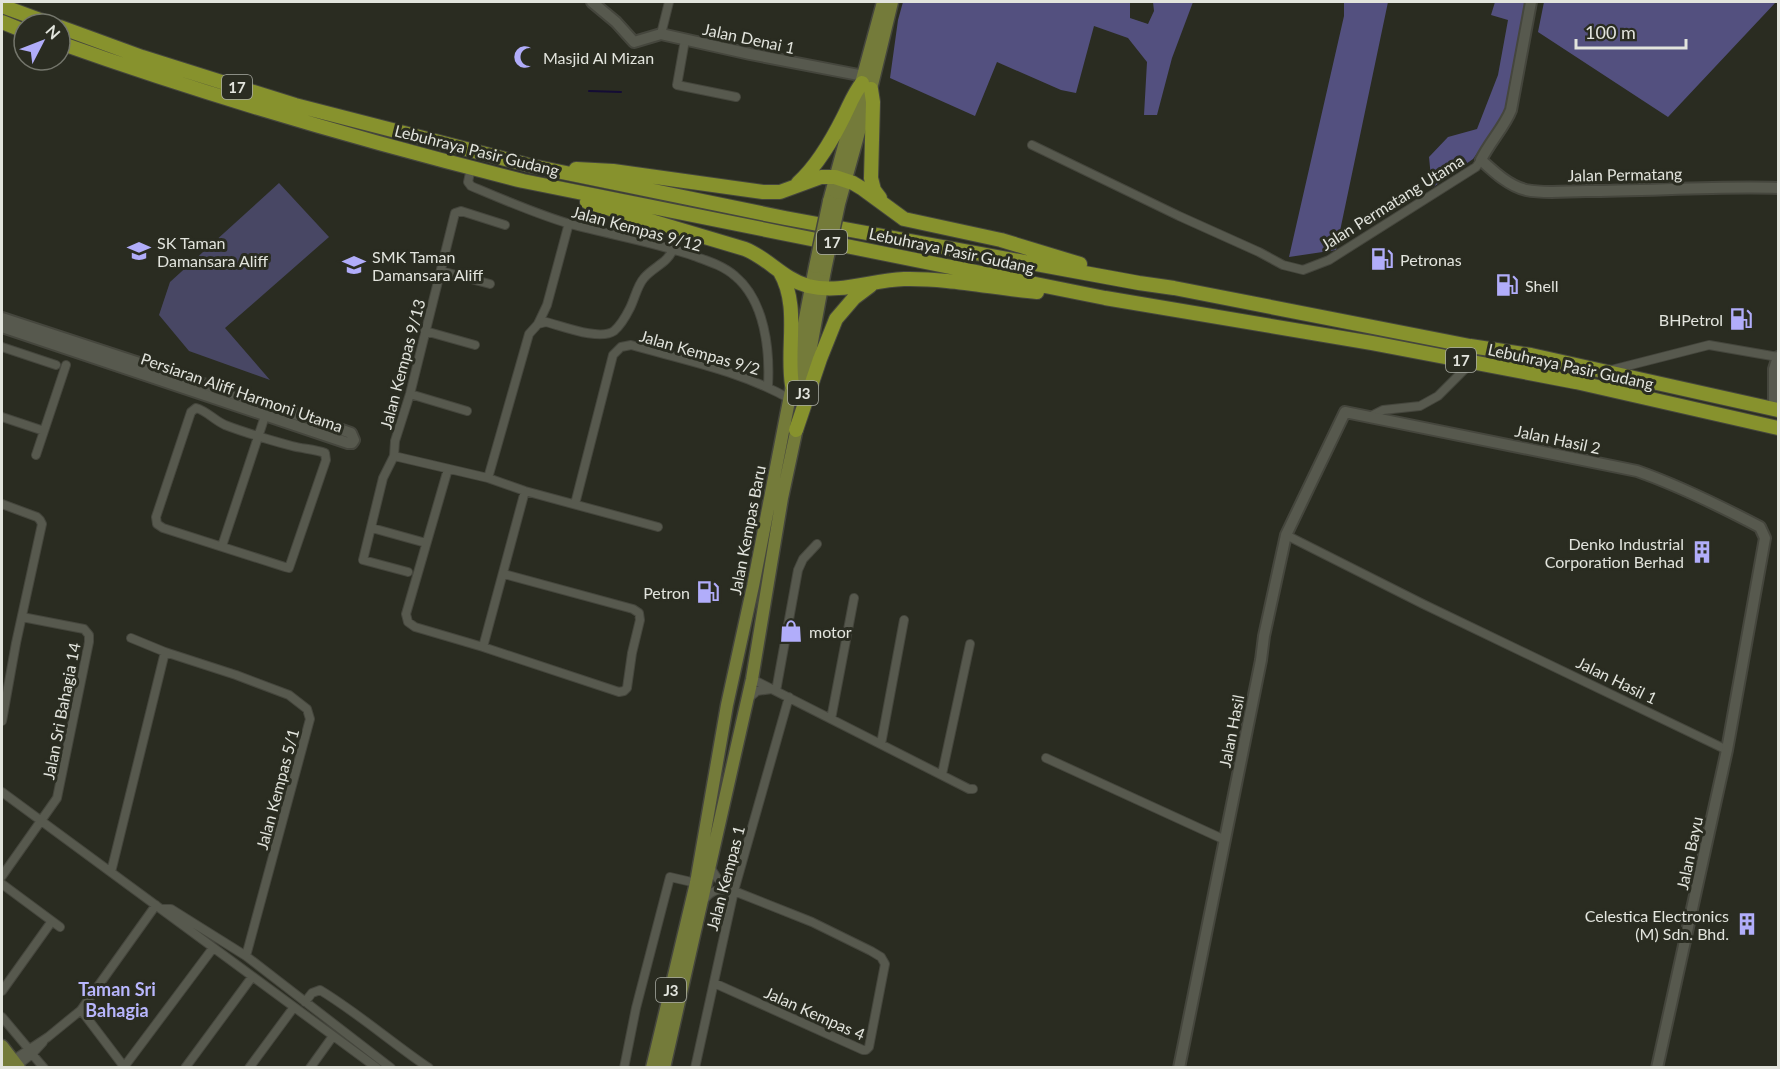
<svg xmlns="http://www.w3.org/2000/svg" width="1780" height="1069" viewBox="0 0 1780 1069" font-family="Lato,sans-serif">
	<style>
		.green { fill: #484764 }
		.forest { fill: #53507f }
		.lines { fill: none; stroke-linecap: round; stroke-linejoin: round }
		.stream { stroke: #140c35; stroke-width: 2 }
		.street-casing { stroke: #45463d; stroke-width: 10 }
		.secondary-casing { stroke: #45463d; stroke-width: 14 }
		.primary-casing { stroke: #45463d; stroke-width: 15 }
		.highway-casing { stroke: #45463d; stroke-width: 16 }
		.street { stroke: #57594e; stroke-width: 8 }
		.secondary { stroke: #57594e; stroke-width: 10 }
		.primary { stroke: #747b3a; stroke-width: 12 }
		.highway { stroke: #87922d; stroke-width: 14 }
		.primary-bridge-casing { stroke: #45463d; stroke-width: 15; stroke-linecap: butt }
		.primary-bridge { stroke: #747b3a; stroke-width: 12 }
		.labels { text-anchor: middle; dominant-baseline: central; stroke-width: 6; stroke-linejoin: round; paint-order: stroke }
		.shield { fill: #2a2c21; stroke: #abada5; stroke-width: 1.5 }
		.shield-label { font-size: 15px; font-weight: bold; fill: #e2e4dd }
		.street-label { font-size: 16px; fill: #e2e4dd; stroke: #2a2c21 }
		.poi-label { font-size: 16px; fill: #e2e4dd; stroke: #2a2c21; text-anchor: start }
		.neighbourhood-label { font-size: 18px; font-weight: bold; fill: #b8b6fd; stroke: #2a2c21 }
	</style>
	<rect width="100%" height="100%" fill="#2a2c21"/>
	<path class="green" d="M279,183L329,237L225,328L270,380L189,351L159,315L170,282Z"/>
	<path class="forest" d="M903,2H1130V18L1148,24L1154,11L1153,2H1193L1172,58L1157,115H1144L1147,62L1128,38L1094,26L1076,93L1061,90L997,62L975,116L890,78L898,20Z
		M1344,2H1388L1336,250L1289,257L1344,16Z
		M1495,2H1528L1508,104L1500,121L1473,159L1432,188L1429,157L1448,137L1477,129L1498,75L1508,20L1491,15Z
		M1544,2H1776L1668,117L1538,32Z"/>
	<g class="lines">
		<path class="stream" d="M589,91L621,92"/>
		<g class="street-casing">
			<path id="street" d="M661,34L669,2
				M685,40L677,85L736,97
				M1032,145L1179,216L1259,252L1283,265L1303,270L1329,260L1476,167L1481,160
				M471,168L468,182L471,186C504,200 536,214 570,224C611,235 654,242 694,256C708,261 724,266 735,276C765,301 770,350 768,386
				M441,271L490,284
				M538,324L546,322C562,326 600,341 614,331C621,325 626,316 630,308C635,298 637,286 644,278C653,267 668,263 673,249
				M425,331L475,345
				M2,347L56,365
				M1611,370L1709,345L1778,357
				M410,394L467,411
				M196,408C207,411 214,420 225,425C246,433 270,440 292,446C303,449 315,449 325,453L326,460L289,568L285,567L163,528L157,524L156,517L191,412Z
				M2,417L44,431
				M1369,417L1383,410L1420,406L1438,396L1472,362
				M36,455L66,365
				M394,456L488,478L525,491L658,527
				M448,469L406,614L408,622L415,627L483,647L619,692L624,691L627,688L632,653L640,620L639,613L633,609L504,574
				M488,478L529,334L538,324L547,305L569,223
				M2,504L37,517L40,520L42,524L16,643L2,721
				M575,504L613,355L621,347L631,345C684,360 741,371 790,399
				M372,528L426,543
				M1286,535L1423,604L1727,750
				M222,546L266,413
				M408,572L363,560L383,478L394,456L395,441L410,394L455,213L461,211L505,225
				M131,638L165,652L236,675L289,695L307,709L310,719L246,956
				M483,647L525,491
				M752,679L969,789H973
				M776,691L798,570L803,559L817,544
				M749,698L757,691L772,689
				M831,719L854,598
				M881,744L904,620
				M1046,758L1225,840
				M942,774L970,644
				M2,792L377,1068
				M710,867L717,878L734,891L812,922L871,951L881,957L885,964L869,1047L866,1050H863L714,983
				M111,872L165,652
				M2,876L57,798L89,642V635L84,629L22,617
				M2,884L60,927
				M704,900C712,889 719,889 732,891
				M161,909H171L246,956L391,1068
				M2,991L52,921
				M305,1002L312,993L320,990C358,1013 392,1043 429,1068
				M81,1010L125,1068
				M2,1017L28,1048
				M32,1054L44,1068
				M10,1062L48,1037L81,1010L156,905
				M124,1067L213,948
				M14,1068L32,1054L43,1042
				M185,1068L252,977
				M249,1068L294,1007
				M310,1068L333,1036
				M624,1068L636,1008L670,877L696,883
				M695,1068L734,891L789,697"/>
		</g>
		<g class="secondary-casing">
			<path id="secondary" d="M592,2L616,22L634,42L661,34L750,54L864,76
				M1531,2L1511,110C1505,126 1489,143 1481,160C1494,172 1509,186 1526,190C1545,194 1567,191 1586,191C1650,191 1714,186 1778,188
				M2,318L316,421L351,433L354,440L352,443H348L2,327
				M1774,409V369L1778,357
				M1179,1068L1261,660L1264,636L1286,535L1345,412L1637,471C1680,486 1720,506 1760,527L1765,538L1727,750L1657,1068"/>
		</g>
		<g class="primary-casing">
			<path id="primary" d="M829,201L883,2
				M839,204L871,89L892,2
				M802,397L825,270
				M2,1046L19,1068
				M2,1062L6,1068
				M652,1068L696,883L727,705L753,586L815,267
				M664,1068L752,679L782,498L798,423"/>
		</g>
		<g class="highway-casing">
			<path id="highway" d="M2,6L51,24
				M2,22L24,31
				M60,27L142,57L295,105L532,166L785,218L1139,283L1174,288L1470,346L1531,355L1778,410
				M60,43C212,97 367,142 523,181L1105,298L1372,343L1576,382L1778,428
				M871,89L873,102L871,178L874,190L880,198
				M576,169L613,171L763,192H780L821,177H835L853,183L863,189L904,219L1001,240L1080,264
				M798,183C818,165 832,140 844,116C850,104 854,93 862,83
				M587,202L745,249C768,258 783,279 808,286C841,294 871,280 904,279C948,278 993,288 1037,292
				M780,272C800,306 786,348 792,385
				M796,430L820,359L836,319L854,298L870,286"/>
		</g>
		<use href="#street" class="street"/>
		<use href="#secondary" class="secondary"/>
		<use href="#primary" class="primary"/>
		<use href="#highway" class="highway"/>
		<g class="primary-bridge-casing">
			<path id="primary-bridge" d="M815,267L829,201
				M825,270L839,204"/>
		</g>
		<use href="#primary-bridge" class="primary-bridge"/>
	</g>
	<defs>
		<g id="mosque-bare" transform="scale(1.8)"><path d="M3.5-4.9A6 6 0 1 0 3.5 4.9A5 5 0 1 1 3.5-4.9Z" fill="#b1adfa" stroke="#2a2c21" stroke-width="2.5" paint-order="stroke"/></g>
		<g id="school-bare" transform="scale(1.8)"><path d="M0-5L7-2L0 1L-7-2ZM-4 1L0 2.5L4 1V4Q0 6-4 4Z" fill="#b1adfa" stroke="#2a2c21" stroke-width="2.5" paint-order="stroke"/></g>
		<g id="fuel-bare" transform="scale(1.8)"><path d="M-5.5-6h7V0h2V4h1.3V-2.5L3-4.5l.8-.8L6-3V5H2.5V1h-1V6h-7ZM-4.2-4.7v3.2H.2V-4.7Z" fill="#b1adfa" stroke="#2a2c21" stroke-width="2.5" paint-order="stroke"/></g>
		<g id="building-bare" transform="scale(1.8)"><path d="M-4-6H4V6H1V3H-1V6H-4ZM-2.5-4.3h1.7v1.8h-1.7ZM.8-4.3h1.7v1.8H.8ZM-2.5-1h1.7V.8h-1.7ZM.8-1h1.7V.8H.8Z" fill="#b1adfa" stroke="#2a2c21" stroke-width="2.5" paint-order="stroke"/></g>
		<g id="shop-bare" transform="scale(1.8)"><path d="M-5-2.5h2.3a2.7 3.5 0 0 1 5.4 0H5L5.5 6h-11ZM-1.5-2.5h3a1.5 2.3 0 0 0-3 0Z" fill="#b1adfa" stroke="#2a2c21" stroke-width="2.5" paint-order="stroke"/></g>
	</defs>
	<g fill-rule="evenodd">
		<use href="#mosque-bare" x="525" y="57"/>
		<use href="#school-bare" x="139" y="251"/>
		<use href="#fuel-bare" x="1382" y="259"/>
		<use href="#school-bare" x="354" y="265"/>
		<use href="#fuel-bare" x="1507" y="285"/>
		<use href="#fuel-bare" x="1741" y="319"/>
		<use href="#building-bare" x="1702" y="552"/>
		<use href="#fuel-bare" x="708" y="592"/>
		<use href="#shop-bare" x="791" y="631"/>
		<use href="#building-bare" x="1747" y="924"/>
	</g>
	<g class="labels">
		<g class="shield">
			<rect x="222" y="75" width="30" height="24" rx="4.5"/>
			<rect x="817" y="230" width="30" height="24" rx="4.5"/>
			<rect x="1446" y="348" width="30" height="24" rx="4.5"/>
			<rect x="788" y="381" width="30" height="24" rx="4.5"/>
			<rect x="656" y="978" width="30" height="24" rx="4.5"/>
		</g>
		<g class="shield-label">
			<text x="237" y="87">17</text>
			<text x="832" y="242">17</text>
			<text x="1461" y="360">17</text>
			<text x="803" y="393">J3</text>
			<text x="671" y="990">J3</text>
		</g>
		<g class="street-label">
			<text transform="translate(749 38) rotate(12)">Jalan Denai 1</text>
			<text transform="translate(477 150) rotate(14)">Lebuhraya Pasir Gudang</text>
			<text transform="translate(1625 174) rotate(-1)">Jalan Permatang</text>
			<text transform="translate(1392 202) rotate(-32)">Jalan Permatang Utama</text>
			<text transform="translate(637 228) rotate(15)">Jalan Kempas 9/12</text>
			<text transform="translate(952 250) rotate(12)">Lebuhraya Pasir Gudang</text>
			<text transform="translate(700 352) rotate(16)">Jalan Kempas 9/2</text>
			<text transform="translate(402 364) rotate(-75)">Jalan Kempas 9/13</text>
			<text transform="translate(1571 366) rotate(12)">Lebuhraya Pasir Gudang</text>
			<text transform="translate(242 392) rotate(19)">Persiaran Aliff Harmoni Utama</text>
			<text transform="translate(1558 439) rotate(12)">Jalan Hasil 2</text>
			<text transform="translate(747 530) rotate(-79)">Jalan Kempas Baru</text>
			<text transform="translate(1617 680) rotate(26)">Jalan Hasil 1</text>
			<text transform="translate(61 711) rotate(-79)">Jalan Sri Bahagia 14</text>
			<text transform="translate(1231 731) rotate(-79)">Jalan Hasil</text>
			<text transform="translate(277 789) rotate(-75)">Jalan Kempas 5/1</text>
			<text transform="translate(1689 853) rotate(-78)">Jalan Bayu</text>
			<text transform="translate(725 878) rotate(-75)">Jalan Kempas 1</text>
			<text transform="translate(815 1013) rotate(24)">Jalan Kempas 4</text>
		</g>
		<g class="poi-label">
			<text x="543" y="57">Masjid Al Mizan</text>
			<text x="157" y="242">SK Taman<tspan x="157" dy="18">Damansara Aliff</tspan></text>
			<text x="372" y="256">SMK Taman<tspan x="372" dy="18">Damansara Aliff</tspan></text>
			<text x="1400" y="259">Petronas</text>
			<text x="1525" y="285">Shell</text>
			<text x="1723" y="319" text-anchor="end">BHPetrol</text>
			<text x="1684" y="543" text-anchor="end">Denko Industrial<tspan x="1684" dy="18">Corporation Berhad</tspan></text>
			<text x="690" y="592" text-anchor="end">Petron</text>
			<text x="809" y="631">motor</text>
			<text x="1729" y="915" text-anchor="end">Celestica Electronics<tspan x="1729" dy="18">(M) Sdn. Bhd.</tspan></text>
		</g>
		<g class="neighbourhood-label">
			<text x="117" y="989">Taman Sri<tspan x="117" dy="21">Bahagia</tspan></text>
		</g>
	</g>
	<rect width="1780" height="1069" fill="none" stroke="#e2e4dd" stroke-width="6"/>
	<g transform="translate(42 42) rotate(48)"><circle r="28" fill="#2a2c21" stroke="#74766c" stroke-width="1.5"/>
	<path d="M0-4.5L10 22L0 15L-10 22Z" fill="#b1adfa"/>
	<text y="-9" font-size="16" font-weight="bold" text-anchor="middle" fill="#e2e4dd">N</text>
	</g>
	<path d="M1576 39v9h110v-9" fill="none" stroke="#e2e4dd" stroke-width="3"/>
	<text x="1585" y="39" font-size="18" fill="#e2e4dd" stroke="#2a2c21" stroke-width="4.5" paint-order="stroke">100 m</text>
</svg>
